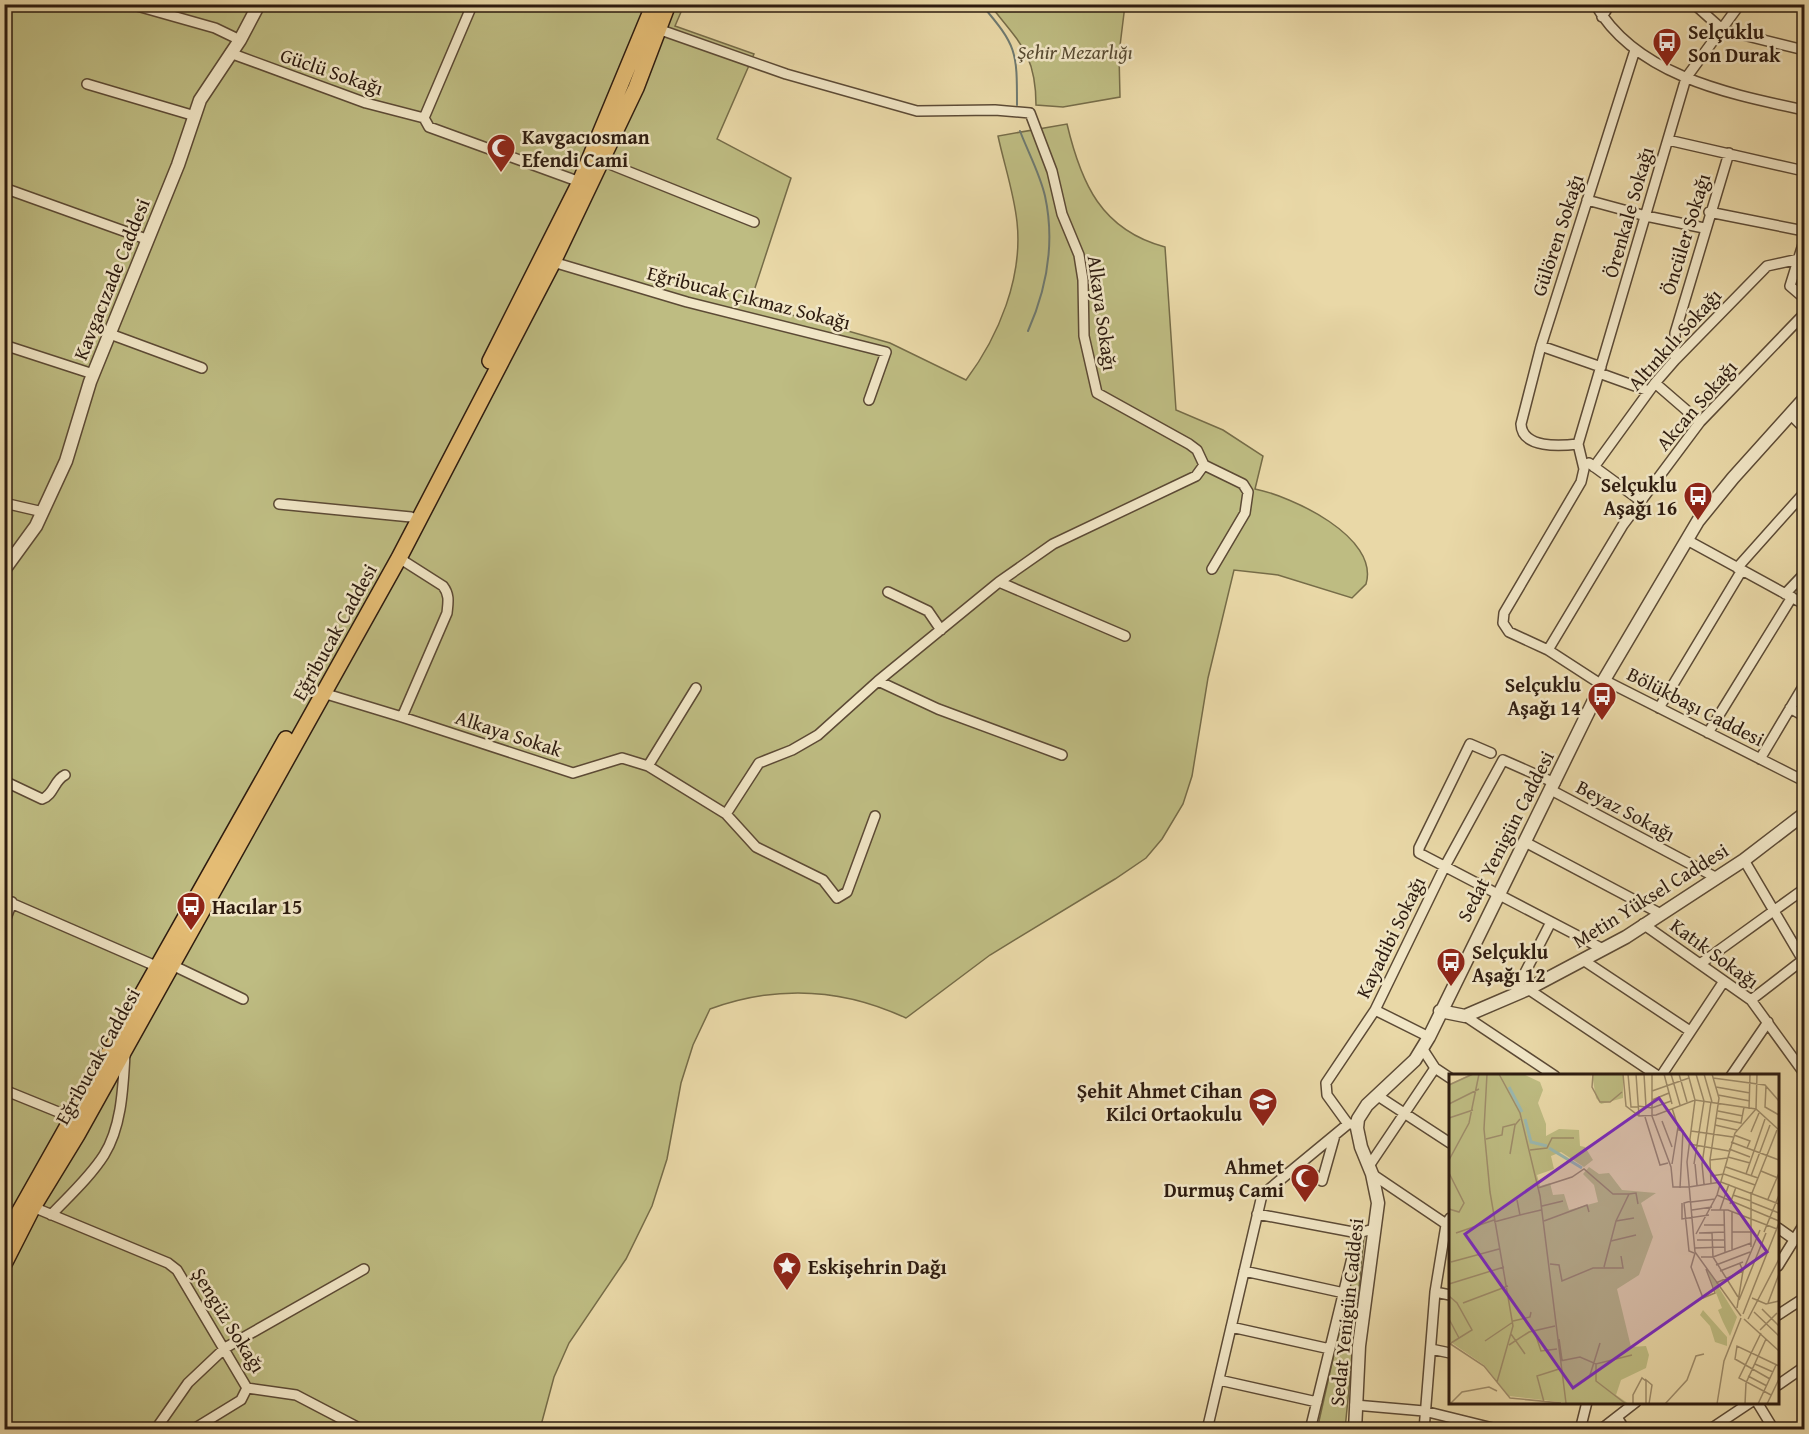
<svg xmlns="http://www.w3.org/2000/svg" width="1809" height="1434" viewBox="0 0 1809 1434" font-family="'Gentium Book Plus',serif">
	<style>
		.green { fill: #bebc82; stroke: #766c48; stroke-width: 1.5 }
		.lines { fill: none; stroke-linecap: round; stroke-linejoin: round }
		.stream { stroke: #6e7970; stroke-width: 2 }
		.minor-casing { stroke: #5c4a35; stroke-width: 12 }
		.tertiary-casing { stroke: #5c4a35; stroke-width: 15 }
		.primary-casing { stroke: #2d1b0f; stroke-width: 18 }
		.minor { stroke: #f1e6c6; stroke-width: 9 }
		.tertiary { stroke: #f1e6c6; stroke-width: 12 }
		.primary { stroke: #e4bc74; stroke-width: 15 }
		.labels { text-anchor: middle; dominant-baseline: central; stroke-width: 5; stroke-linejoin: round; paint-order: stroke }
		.poi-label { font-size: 20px; font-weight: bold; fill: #2d1b0f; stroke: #f1e6c6; text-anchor: start }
		.park-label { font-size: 20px; font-style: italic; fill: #584b32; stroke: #f1e6c6 }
		.street-label { font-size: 20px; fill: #2d1b0f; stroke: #f1e6c6 }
		.inset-river { fill: none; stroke: #9ab8b0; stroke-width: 3 }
		.inset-road { fill: none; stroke: #9e8c6a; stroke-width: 1.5 }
		.view { fill: #7b2cbf; fill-opacity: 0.15; stroke: #7b2cbf; stroke-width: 3 }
		.inset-edge { fill: none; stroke: #2d1b0f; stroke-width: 3 }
	</style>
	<rect width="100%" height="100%" fill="#e9d8a7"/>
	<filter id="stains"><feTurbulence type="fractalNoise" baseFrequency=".00333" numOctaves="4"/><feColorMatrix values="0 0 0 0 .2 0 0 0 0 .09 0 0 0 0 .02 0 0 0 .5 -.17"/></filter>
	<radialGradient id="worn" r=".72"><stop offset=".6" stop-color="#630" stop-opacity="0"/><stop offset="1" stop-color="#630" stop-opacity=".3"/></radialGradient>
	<path class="green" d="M5,5H684L675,26L754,54L717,139L791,178L750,303L890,343L966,380C999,336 1023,277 1017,222C1014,193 1004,164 998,136L1067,124C1081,183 1101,230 1165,247L1176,410L1223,430L1263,456L1255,489C1291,496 1380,537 1366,584L1352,598L1278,575L1234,570L1208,678L1192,776L1183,804L1162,839L1146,858L1115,879L990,955L906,1018C842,988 776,985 710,1009L693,1045L681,1083L667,1159L652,1206L626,1259L569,1343L554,1377L540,1429L5,1430Z
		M990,5H1125L1119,54L1120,97L1063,107L1036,105C1036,54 1019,42 990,5Z
		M1364,1238L1345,1429L1317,1430L1359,1243Z"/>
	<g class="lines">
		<path class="stream" d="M981,4C1017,46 1017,51 1017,105
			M1020,131C1028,152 1040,174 1045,196C1055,242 1047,288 1028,331"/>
		<g class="minor-casing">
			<path id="minor" d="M130,4L215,28L240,40
				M1595,4C1636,76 1730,94 1804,110
				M1694,4L1723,30L1804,50
				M1602,17L1610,4
				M658,29L786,74L917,111L995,110L1030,113L1052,171L1062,214L1079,255L1083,280L1084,336L1097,393L1189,444L1197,450L1204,465L1196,476L1053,544L999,582L878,681L818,735L792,750L759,763L726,814
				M230,53L366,103L424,118L470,10
				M87,84L195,116
				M424,118L429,127L580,182
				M1668,140L1804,171
				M602,161L754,222
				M4,188L146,239
				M1587,200L1646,216L1704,228
				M1709,212L1804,231
				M1804,241L1790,286L1804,298
				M553,262L687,302L886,352L869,400
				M110,334L202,368
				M4,345L93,374
				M1541,346L1601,367
				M1675,360V333L1729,153
				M1599,373L1649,391
				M1655,383L1700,422
				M1790,414L1804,428
				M1578,444L1686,78L1740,4
				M1578,444C1561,446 1522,449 1521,424L1541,346L1635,50
				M1578,444L1584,469L1581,482L1504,613L1503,623L1509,632L1548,650L1602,685
				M1589,463L1641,501
				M1204,465L1243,484L1248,492L1245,513L1212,569
				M1594,467L1655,383L1675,360L1767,266L1799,259
				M4,503L43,512
				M279,504L411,517
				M1687,540L1804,604
				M399,558L443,586C450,595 448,603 447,613L402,717L573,773L622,758L648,766L726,814L756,847L823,880L837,898L847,892L875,816
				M1737,568L1804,493
				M999,582L1125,636
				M888,592L928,611L941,630
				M1785,594L1804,574
				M1548,650L1623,525L1700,422L1804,314
				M1604,680L1804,781
				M878,681L938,709L1062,755
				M323,693L402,717
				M1659,708L1742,570
				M1790,708L1804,716
				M1708,733L1792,597
				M1491,753L1470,744L1419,848V853L1603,949
				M1760,759L1804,685
				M648,766L696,688
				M4,781L42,799C54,795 54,780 65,775
				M1551,790L1717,878
				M1525,842L1661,914
				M1744,860L1804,962
				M4,900L158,967
				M4,924L12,902
				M1643,924L1751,1000L1804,1073
				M1583,960L1690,1031
				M1700,964L1804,889
				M172,965L243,999
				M1528,989L1658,1076
				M1513,996L1551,922
				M1751,1000L1804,959
				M1375,1010L1429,1037
				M1465,1016L1555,1076
				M1422,1048L1435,1068L1450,1078
				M1661,1076L1724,981
				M1731,1076L1768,1022
				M4,1090L73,1118
				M1378,1096L1450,1143
				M1348,1124L1327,1095L1326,1083L1375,1010L1444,868L1503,760L1555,783
				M1300,1164L1322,1181L1335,1135
				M1369,1166L1435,1068
				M1372,1174L1449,1226
				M33,1207L168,1263L177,1270L247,1388
				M1257,1214L1358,1233
				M51,1215C69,1196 90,1177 104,1155C122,1126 123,1087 125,1054
				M1778,1228L1795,1240
				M1778,1266L1804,1224
				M1244,1271L1344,1293
				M1435,1292L1450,1295
				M1778,1315L1804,1298
				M1231,1327L1330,1349
				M1431,1349L1450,1353
				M1219,1380L1317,1402
				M1778,1385L1804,1367
				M247,1388L296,1395L363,1430
				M1757,1402L1774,1430
				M1355,1405L1424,1411L1501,1430
				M1617,1417L1625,1430
				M158,1426L188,1383L225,1348L364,1269
				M192,1430L241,1400L247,1388
				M1207,1430L1262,1195L1348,1124H1352
				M1310,1430L1358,1233L1374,1229
				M1424,1430L1435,1292L1446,1225L1450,1218
				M1580,1430L1587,1402
				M1600,1430L1636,1402
				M1709,1430L1751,1402"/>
		</g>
		<g class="tertiary-casing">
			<path id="tertiary" d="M4,570L36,526L66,461L90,382L178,165L200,100L240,40L259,4
				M1440,1011L1465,1016L1528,989L1626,937L1744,860L1804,814
				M1355,1430L1359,1346L1378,1203L1372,1174L1361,1147L1357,1128L1358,1119L1367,1105L1415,1060L1429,1037L1604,680L1698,521L1733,478L1804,399"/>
		</g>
		<g class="primary-casing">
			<path id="primary" d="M490,361L580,182L654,4
				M4,1239L286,739
				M4,1264L33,1207L77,1135L399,558L553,262L636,88L668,4"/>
		</g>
		<use href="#minor" class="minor"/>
		<use href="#tertiary" class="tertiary"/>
		<use href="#primary" class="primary"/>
	</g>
	<defs>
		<g id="bus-pin" transform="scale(1.5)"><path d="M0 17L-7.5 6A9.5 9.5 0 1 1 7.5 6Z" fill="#8f2418" stroke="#f1e6c6"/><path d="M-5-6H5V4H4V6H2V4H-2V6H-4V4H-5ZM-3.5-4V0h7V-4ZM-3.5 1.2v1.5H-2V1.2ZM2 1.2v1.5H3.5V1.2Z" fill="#fff"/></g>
		<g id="mosque-pin" transform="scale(1.5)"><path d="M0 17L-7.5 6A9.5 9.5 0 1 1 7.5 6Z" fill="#8f2418" stroke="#f1e6c6"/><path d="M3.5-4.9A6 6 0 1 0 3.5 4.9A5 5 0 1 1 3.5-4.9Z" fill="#fff"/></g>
		<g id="school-pin" transform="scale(1.5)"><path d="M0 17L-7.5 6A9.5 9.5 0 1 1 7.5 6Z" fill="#8f2418" stroke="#f1e6c6"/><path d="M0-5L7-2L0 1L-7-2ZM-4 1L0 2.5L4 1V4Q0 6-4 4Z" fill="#fff"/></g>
		<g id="sight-pin" transform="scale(1.5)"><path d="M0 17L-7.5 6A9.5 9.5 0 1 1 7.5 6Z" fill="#8f2418" stroke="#f1e6c6"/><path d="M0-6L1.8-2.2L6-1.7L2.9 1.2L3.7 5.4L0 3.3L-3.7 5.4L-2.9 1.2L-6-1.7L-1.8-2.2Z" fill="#fff"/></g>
	</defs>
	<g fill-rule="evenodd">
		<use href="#bus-pin" x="1667" y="42"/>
		<use href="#mosque-pin" x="501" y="148"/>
		<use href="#bus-pin" x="1698" y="496"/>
		<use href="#bus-pin" x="1602" y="696"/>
		<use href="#bus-pin" x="191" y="906"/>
		<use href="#bus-pin" x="1451" y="962"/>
		<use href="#school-pin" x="1263" y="1102"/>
		<use href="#mosque-pin" x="1305" y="1178"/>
		<use href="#sight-pin" x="787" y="1266"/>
	</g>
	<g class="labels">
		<g class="poi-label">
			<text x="1688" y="31">Selçuklu<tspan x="1688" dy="23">Son Durak</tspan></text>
			<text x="522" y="136">Kavgacıosman<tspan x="522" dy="23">Efendi Cami</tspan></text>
			<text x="1677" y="484" text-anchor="end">Selçuklu<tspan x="1677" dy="23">Aşağı 16</tspan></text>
			<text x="1581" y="684" text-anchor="end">Selçuklu<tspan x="1581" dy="23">Aşağı 14</tspan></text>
			<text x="212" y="906">Hacılar 15</text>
			<text x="1472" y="951">Selçuklu<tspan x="1472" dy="23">Aşağı 12</tspan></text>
			<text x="1242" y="1090" text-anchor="end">Şehit Ahmet Cihan<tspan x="1242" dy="23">Kilci Ortaokulu</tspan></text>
			<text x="1284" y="1166" text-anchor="end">Ahmet<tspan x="1284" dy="23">Durmuş Cami</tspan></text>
			<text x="808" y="1266">Eskişehrin Dağı</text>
		</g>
		<g class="park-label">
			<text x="1075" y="51">Şehir Mezarlığı</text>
		</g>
		<g class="street-label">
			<text transform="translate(332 71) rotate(19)">Güclü Sokağı</text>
			<text transform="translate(1628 212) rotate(-74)">Örenkale Sokağı</text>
			<text transform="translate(1685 234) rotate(-73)">Öncüler Sokağı</text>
			<text transform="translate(1557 235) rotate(-72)">Gülören Sokağı</text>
			<text transform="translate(111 279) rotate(-68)">Kavgacızade Caddesi</text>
			<text transform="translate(749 297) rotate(14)">Eğribucak Çıkmaz Sokağı</text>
			<text transform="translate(1103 313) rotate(82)">Alkaya Sokağı</text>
			<text transform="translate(1674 339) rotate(-48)">Altınkılı Sokağı</text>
			<text transform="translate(1696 405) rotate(-49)">Akcan Sokağı</text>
			<text transform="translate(334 632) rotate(-61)">Eğribucak Caddesi</text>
			<text transform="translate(1696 706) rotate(27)">Bölükbaşı Caddesi</text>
			<text transform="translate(509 733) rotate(18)">Alkaya Sokak</text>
			<text transform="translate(1626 810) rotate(28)">Beyaz Sokağı</text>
			<text transform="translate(1505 836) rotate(-63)">Sedat Yenigün Caddesi</text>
			<text transform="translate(1650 895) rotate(-32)">Metin Yüksel Caddesi</text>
			<text transform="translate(1390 937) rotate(-64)">Kayadibi Sokağı</text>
			<text transform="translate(1715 953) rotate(36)">Katık Sokağı</text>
			<text transform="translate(97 1056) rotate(-61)">Eğribucak Caddesi</text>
			<text transform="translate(1346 1312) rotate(-84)">Sedat Yenigün Caddesi</text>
			<text transform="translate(229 1320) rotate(58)">Şengüz Sokağı</text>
		</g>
	</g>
	<g transform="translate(1449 1074)">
		<rect width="330" height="330" fill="#e9d8a7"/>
		<path d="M22,0H74L91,8L94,16L89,29L97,50V62L110,55L130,56L131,72L136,73L144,86L135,93L112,78L102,82L105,95L88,101L91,112L101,109L104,121L115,120L120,136L149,128L145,111L134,100L140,93L150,100L160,99L173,116L207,119L192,129L204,163L190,201L168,215L182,273L197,272L200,281L197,294L172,306L167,321L180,330H126L60,322L35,291L0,267V10ZM143,0H174V24L152,30L147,24ZM256,191L288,243L281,262L274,248L269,236L273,234ZM254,236L278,263V272L266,268L261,252L251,241Z" fill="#bebc82"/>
		<path class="inset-river" d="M60,13L73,38M76,45L82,68L98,72M100,74L133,94"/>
		<path class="inset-road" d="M38,0L35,55L41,118L64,252L48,308M50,0L71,39L91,122L117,329M144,0L143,13L151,28H161L173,18M174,0L177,32L190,42L207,41L246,26L307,35L330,56M179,0L182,33H189M187,0L190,42M195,0L197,33M203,0V42L222,93L224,113H240M215,0L223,30M222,0L231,31M230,0L238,28M239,0L246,26L238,88L246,178L292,242M255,0L263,28M264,4L316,11L330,27M0,11L24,0M317,12L316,33L330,41M267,13L301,19M203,17L240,4M269,21L301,27M203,26L220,19M0,30L30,15M189,32L203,34L222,27M223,34L230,56L234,57L231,114M300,35L301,0M269,37L294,42M196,43L211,91L219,89M0,44L24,36M267,44L292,49L295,33M213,47L223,73M266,51L288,56M242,57L284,63M302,58L310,39M285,61L301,67L298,74M37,65L53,61L54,53L66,50M282,68L330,86M240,70L280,77M280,75L301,83M81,76L98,74L103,64H125M61,80L66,51L71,45M279,83L301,89M0,86L20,49L30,0M261,86L279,84M223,90L229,53M245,90L255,27L247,0M246,90L248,111M253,90L262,28M253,90L255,110M277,93L309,104M312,97L329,104M0,99L15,129L10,138L0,135M297,100L316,45M262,102L275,100L306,111M302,102L321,51M262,109L261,86L270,24L263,0M240,113L272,108L330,130M89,114L123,103L135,95L164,120H180L167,147L155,193M302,118V173M303,119L328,56M180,120L187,119L189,130M268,121L330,147M284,121L302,127M319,125L330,99M242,127L235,129L240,177L245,179M242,128L266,125M302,128L330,139M233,129V145L260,141M281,130L287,113M93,132L114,127M243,136L263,133M262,136H279L328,155M271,136L280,110M275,136L276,178M283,137V176M71,141L92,136M95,147L138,131L140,138M167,147L185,144M45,148L71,141L68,126M255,151H275M283,158H302M315,158L330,121M7,159L45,146M250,159L276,158M263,159L264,183L289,223M247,160L268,121L286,59L307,35L308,0M248,166H276M162,167L187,161M246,174L276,173M246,179L242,193L254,224L266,219L257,195M252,183H264L302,169M2,188L50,175M101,190L110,191L113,207L144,194H174L172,182M267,191L301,178M271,197L294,188M267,209L294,197L291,190M0,210L55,193M0,222L8,229L23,256L2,269M303,224L317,230L330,227M290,226L317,159M14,229L59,212M319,229L330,200M288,234L294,197L311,156M313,235L330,252M305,238L330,262M294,240L330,149M0,245L10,264M295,245L330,277M299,245L330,185M64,247L81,243L82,238M85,256L92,277L108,275M311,256L328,239M312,259L290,304L322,321M62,260L76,280M110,265L113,286M36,267L64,248M0,269L35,292L61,324L112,329M60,271L80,258L106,252M111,287L131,283L147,290L183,281M147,290V307L177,330M306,290L324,298M141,301L151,269M299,302L318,312M196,305L203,311L200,330M321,305L286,285L288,272L330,292M95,328L88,302L110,295M1,330L13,318L40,313L48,317M184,330V321L193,304L197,307V330M216,330L238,306L247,282L255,280M268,330L275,287L292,244M296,330L297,309L317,265M309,330L327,291M318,330L330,305"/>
		<path class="view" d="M210,24L318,178L124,314L16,160Z"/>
		<rect width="330" height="330" class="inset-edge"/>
	</g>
	<rect width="1809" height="1434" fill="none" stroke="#e9d8a7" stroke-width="24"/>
	<rect x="6" y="6" width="1797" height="1422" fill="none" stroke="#2d1b0f" stroke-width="3"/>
	<rect x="12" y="12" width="1785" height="1410" fill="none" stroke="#2d1b0f" stroke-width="1.5"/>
	<rect width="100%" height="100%" filter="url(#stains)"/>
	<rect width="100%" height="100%" fill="url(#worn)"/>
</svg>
